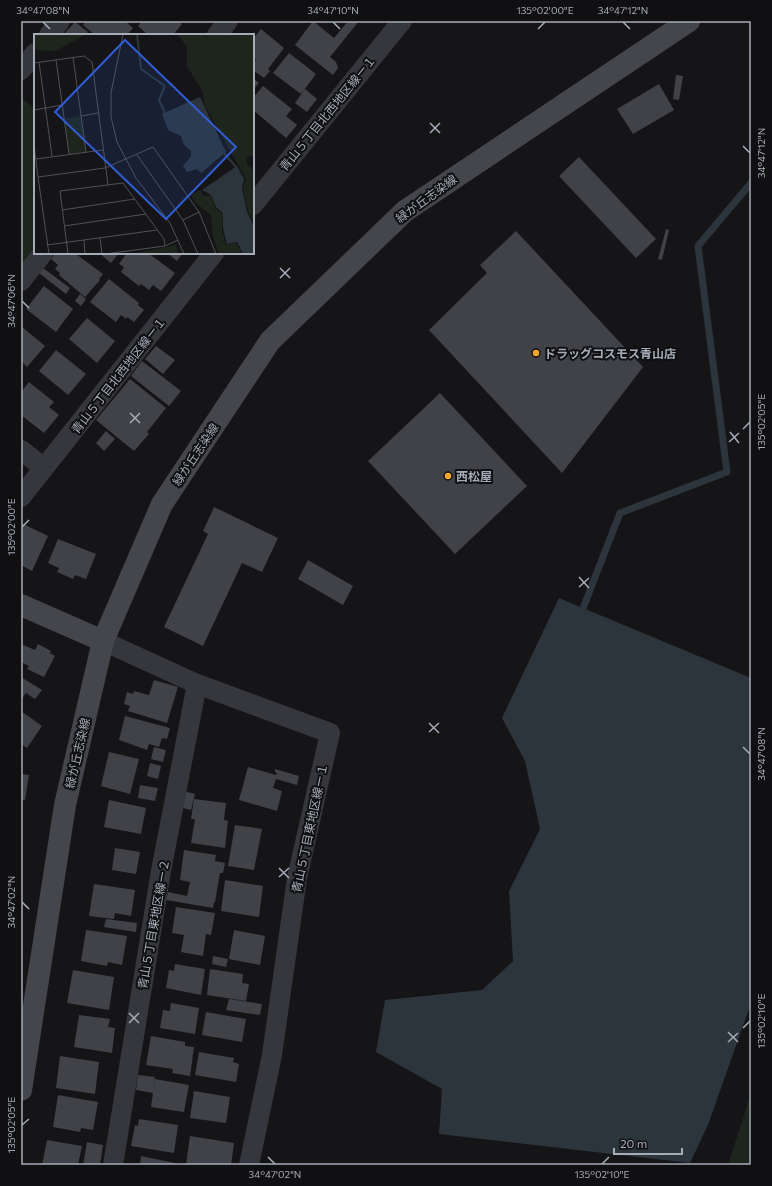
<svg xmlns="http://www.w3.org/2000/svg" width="772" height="1186" viewBox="0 0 772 1186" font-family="Commissioner,'Noto Sans JP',sans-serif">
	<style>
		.green { fill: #1d251d }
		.water { fill: #2b353b }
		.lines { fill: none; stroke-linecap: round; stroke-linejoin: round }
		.stream { stroke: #2b353b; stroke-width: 7 }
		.building { fill: #414247 }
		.street { stroke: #36373c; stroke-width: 20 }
		.secondary { stroke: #44464c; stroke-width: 22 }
		.ticks { fill: none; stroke: #a6acb7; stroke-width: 1.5 }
		.poi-dot { fill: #f4a72f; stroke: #101012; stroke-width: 1.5 }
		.labels { text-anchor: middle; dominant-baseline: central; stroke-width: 4; stroke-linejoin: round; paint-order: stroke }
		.street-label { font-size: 12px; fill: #a6acb7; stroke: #101012 }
		.poi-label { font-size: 12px; font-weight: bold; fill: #a6acb7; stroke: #101012; text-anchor: start }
		.inset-river { fill: none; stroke: #2b353b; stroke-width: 2 }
		.inset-road { fill: none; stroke: #4f5157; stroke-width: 1 }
		.view { fill: #325cd3; fill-opacity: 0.15; stroke: #325cd3; stroke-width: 2 }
		.inset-edge { fill: none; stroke: #a6acb7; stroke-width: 2 }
		.neatline { fill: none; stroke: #a6acb7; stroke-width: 1.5 }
		.ticks-label { font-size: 10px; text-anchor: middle; fill: #a6acb7 }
	</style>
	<rect width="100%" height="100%" fill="#151517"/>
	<path class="green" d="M21,98L35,108V253L21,281Z
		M751,1093V1165H728Z"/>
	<path class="water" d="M559,598L751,678V1003L708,1125L690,1163L439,1134L442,1089L376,1052L385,1000L482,990L513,961L509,891L540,829L525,761L502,718Z"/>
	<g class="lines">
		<path class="stream" d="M580,616L620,513L727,472L698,246L751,183"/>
	</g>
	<path class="building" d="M86,21H125L133,28L127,35H95L83,25Z
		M142,21H178L182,24L173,35H148L138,26Z
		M313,21L334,38L348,21H359L330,57L336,62L338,68L333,75L295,45Z
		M75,22L88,32L85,35L64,34Z
		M261,29L284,48L268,69L270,71L264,78L253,70V64L256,60L253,57V39Z
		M289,53L316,74L301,94L273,73Z
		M676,75L683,76L679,100L673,99Z
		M253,78L259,83L253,90Z
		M659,84L674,110L633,134L617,109Z
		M263,86L292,109L286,116L297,125L286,138L253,110V98Z
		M305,89L317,99L307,112L295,103Z
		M579,157L656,239L636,258L559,176Z
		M666,229L669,230L662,260L658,259Z
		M516,231L643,367L562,473L429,330L487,273L480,265Z
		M55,253L76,254L103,274L99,279L100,280L85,297L59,275L60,273L55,269L58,265L51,259Z
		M99,253H119L111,263Z
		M127,253H148L175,273L161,291L153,285L149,290L141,284L139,286L121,272L124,267L119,264Z
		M167,253H183L177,261Z
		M43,268L70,288L66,294L39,273Z
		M109,279L139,303L138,305L144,310L134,322L127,317L126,319L121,315L116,322L90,302Z
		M44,286L73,309L56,332L26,309Z
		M80,294L86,299L81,306L75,301Z
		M87,318L115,341L97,363L69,339Z
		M21,326L45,346L27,367L21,361Z
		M156,346L175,360L163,374L145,359Z
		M56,350L86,374L68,395L39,371Z
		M142,361L181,391L169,406L131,376Z
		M130,379L166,408L147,432L149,434L134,451L96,420Z
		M29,382L54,402L49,407L59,415L44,433L21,415V392Z
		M440,393L527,486L455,554L368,461Z
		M106,431L115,439L104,451L96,443Z
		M214,507L278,538L262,572L242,563L203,646L164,627L208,534L203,531Z
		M21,523L48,536L32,571L21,565Z
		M58,539L96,554L86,579L75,575L73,579L57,572L59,568L48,563Z
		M308,560L353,586L343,605L298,579Z
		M21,644L35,650L38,644L51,651L50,653L55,656L44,677L27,669L29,666L21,662Z
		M21,677L42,690L35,699L26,693L21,700Z
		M154,680L178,687L167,723L128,711L130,706L124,704L127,692L133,694L134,691L149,695Z
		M21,711L42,726L27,748L21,744Z
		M125,716L170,728L167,739L162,738L159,747L149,744L147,750L119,740Z
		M154,747L166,750L163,762L151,759Z
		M109,752L139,759L130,794L101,786Z
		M150,763L161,766L158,779L147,776Z
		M248,767L276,775L277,773L275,772V769L299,776L297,785L276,779L273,788L282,791L277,811L239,800Z
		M21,774L29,775L25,800H21Z
		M140,785L158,788L155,801L138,798Z
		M183,791L195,794L191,810L179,807Z
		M194,799L226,803L224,820L228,821L225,848L191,843L195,819H191Z
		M109,800L146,808L141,834L104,827Z
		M235,825L262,829L254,870L228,866Z
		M115,848L140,852L136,874L112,870Z
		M184,850L216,855L215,861L225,863L223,873H220L215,902H214L213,908L166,900L168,892L187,896L190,882L180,880Z
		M225,880L263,886L259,917L221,911Z
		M94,884L135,890L131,916L115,913L114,919L89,916Z
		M176,907L215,913L211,935L206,934L203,956L181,952L184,935L172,933Z
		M106,919L137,923L136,932L104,927Z
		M86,930L127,936L122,965L108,962L107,966L81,961Z
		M234,930L265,936L260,965L229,959Z
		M213,956L228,959L226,967L212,964Z
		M175,964L205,969L201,995L166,988L169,970L174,971Z
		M210,969L243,974L242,983L249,984L246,1001L207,995Z
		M73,970L114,977L109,1010L67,1003Z
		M229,999L262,1004L260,1015L226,1010Z
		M171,1003L199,1008L195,1034L160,1028L163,1010L170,1011Z
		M206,1012L246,1019L242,1042L202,1035Z
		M79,1015L110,1019L108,1027L115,1028L112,1053L74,1047Z
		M151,1036L185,1042V1046L194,1047L190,1076L172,1073L173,1069L146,1065Z
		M199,1052L234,1058L233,1062L239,1064L236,1082L195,1075Z
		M60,1056L99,1062L95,1094L56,1088Z
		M138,1075L155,1077L153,1093L136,1090Z
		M155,1079L189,1085L184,1112L151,1107Z
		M194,1091L230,1097L226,1123L190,1118Z
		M58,1095L98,1102L93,1130L81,1128L80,1132L53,1127Z
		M139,1119L178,1125L174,1153L131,1146L135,1125L138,1126Z
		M190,1136L234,1143L231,1165H186Z
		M47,1140L82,1146L78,1165H42Z
		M87,1142L103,1145L100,1165H83Z
		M141,1156L175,1163V1165H140Z"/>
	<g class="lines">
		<path class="street" d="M49,35L60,21
			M217,35L228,21
			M21,70L35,53
			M253,205L402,21
			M21,281L43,253
			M21,450L44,468
			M21,497L214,253
			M103,641L197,684L330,733L297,878L272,1055L249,1165
			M113,1165L161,871L197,684"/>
		<path class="secondary" d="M21,605L103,641
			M21,1090L65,805L103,641L162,504L270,341L405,211L689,21"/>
	</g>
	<path class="ticks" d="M43,22L50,29M333,22L340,29M623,22L630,29M538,29L545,22M430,123L440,133M430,133L440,123M743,146L750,153M280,268L290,278M280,278L290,268M22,301L29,308M130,413L140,423M130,423L140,413M743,429L750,422M730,432L739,443M729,442L739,433M22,527L29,520M579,577L589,588M579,587L589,578M429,723L439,733M429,732L439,723M743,747L750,754M279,868L289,878M279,877L289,868M22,902L29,909M129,1013L139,1023M129,1023L139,1013M743,1028L750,1021M728,1032L738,1042M728,1042L738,1033M22,1125L29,1119M268,1157L275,1164M602,1164L609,1157"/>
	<g class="poi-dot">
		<circle cx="536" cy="353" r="4"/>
		<circle cx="448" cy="476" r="4"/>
	</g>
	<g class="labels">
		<g class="street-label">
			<text transform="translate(327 113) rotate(-51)">青山５丁目北西地区線ー１</text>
			<text transform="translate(426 198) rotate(-36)">緑が丘志染線</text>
			<text transform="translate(118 375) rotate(-52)">青山５丁目北西地区線ー１</text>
			<text transform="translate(195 454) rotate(-56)">緑が丘志染線</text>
			<text transform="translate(77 753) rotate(-77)">緑が丘志染線</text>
			<text transform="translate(309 828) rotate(-78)">青山５丁目東地区線ー１</text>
			<text transform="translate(153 924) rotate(-80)">青山５丁目東地区線ー２</text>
		</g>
		<g class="poi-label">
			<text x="544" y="353">ドラッグコスモス青山店</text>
			<text x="456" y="476">西松屋</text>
		</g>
	</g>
	<g transform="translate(34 34)">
		<rect width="220" height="220" fill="#151517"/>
		<path d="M0,0H52L22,17L0,16ZM143,0H220V122L213,123V131L218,134L220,143V189L214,177L209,154L212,145L170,70L169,58L153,32V12ZM47,82L52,118L35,120L30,85ZM166,156L170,162H177L181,174L189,180L188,195L192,211L202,209L208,220H185L178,199L177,181L163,170L157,161ZM142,211L144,220H97Z" fill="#1d251d"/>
		<path d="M166,63L192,118L167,139L163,135L153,138L149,132L157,122V117L150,111L147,102L134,96L128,80ZM203,132L210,145L208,154L213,178L220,192V220H209L203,208L193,210L189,195V179L182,173L177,161L168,156Z" fill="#2b353b"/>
		<path class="inset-river" d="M103,0L107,35L131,52L125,66L131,79M190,119L202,133"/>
		<path class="inset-road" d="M89,0L77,59V83L83,108L102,144L136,189L150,220M39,23L52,118M22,26L35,120M5,28L18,122M0,29L50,22L58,28L74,151M0,76L28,71M47,82L64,79M0,111L4,143M103,121L149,186L164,220M2,125L69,116M28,176L101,165M149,186L165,178M30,192L112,180M66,204L68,220M50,206L51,220M13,211L123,196M15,220L4,143L71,134L119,113L165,178L182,220M34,220L26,157L89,149L130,205L131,212M71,220L131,212L144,206"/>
		<path class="view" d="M91,6L202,113L132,185L21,78Z"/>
		<rect width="220" height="220" class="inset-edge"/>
	</g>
	<rect width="772" height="1186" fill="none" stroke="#101012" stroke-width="44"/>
	<path d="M614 1148v6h68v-6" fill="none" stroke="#a6acb7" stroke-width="2"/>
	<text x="620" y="1148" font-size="12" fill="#a6acb7" stroke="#101012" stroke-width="3" paint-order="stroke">20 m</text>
	<rect x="22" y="22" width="728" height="1142" class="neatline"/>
	<g class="ticks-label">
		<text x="43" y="14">34°47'08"N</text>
		<text x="333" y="14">34°47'10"N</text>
		<text x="545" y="14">135°02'00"E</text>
		<text x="623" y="14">34°47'12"N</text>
		<text transform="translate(761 153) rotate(-90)" y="4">34°47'12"N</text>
		<text transform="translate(11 301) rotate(-90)" y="4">34°47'06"N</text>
		<text transform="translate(761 422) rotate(-90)" y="4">135°02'05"E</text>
		<text transform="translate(11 527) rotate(-90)" y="4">135°02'00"E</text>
		<text transform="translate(761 754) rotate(-90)" y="4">34°47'08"N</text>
		<text transform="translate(11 902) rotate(-90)" y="4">34°47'02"N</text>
		<text transform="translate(761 1021) rotate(-90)" y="4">135°02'10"E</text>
		<text transform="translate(11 1125) rotate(-90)" y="4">135°02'05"E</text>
		<text x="275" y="1178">34°47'02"N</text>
		<text x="602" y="1178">135°02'10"E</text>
	</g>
</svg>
